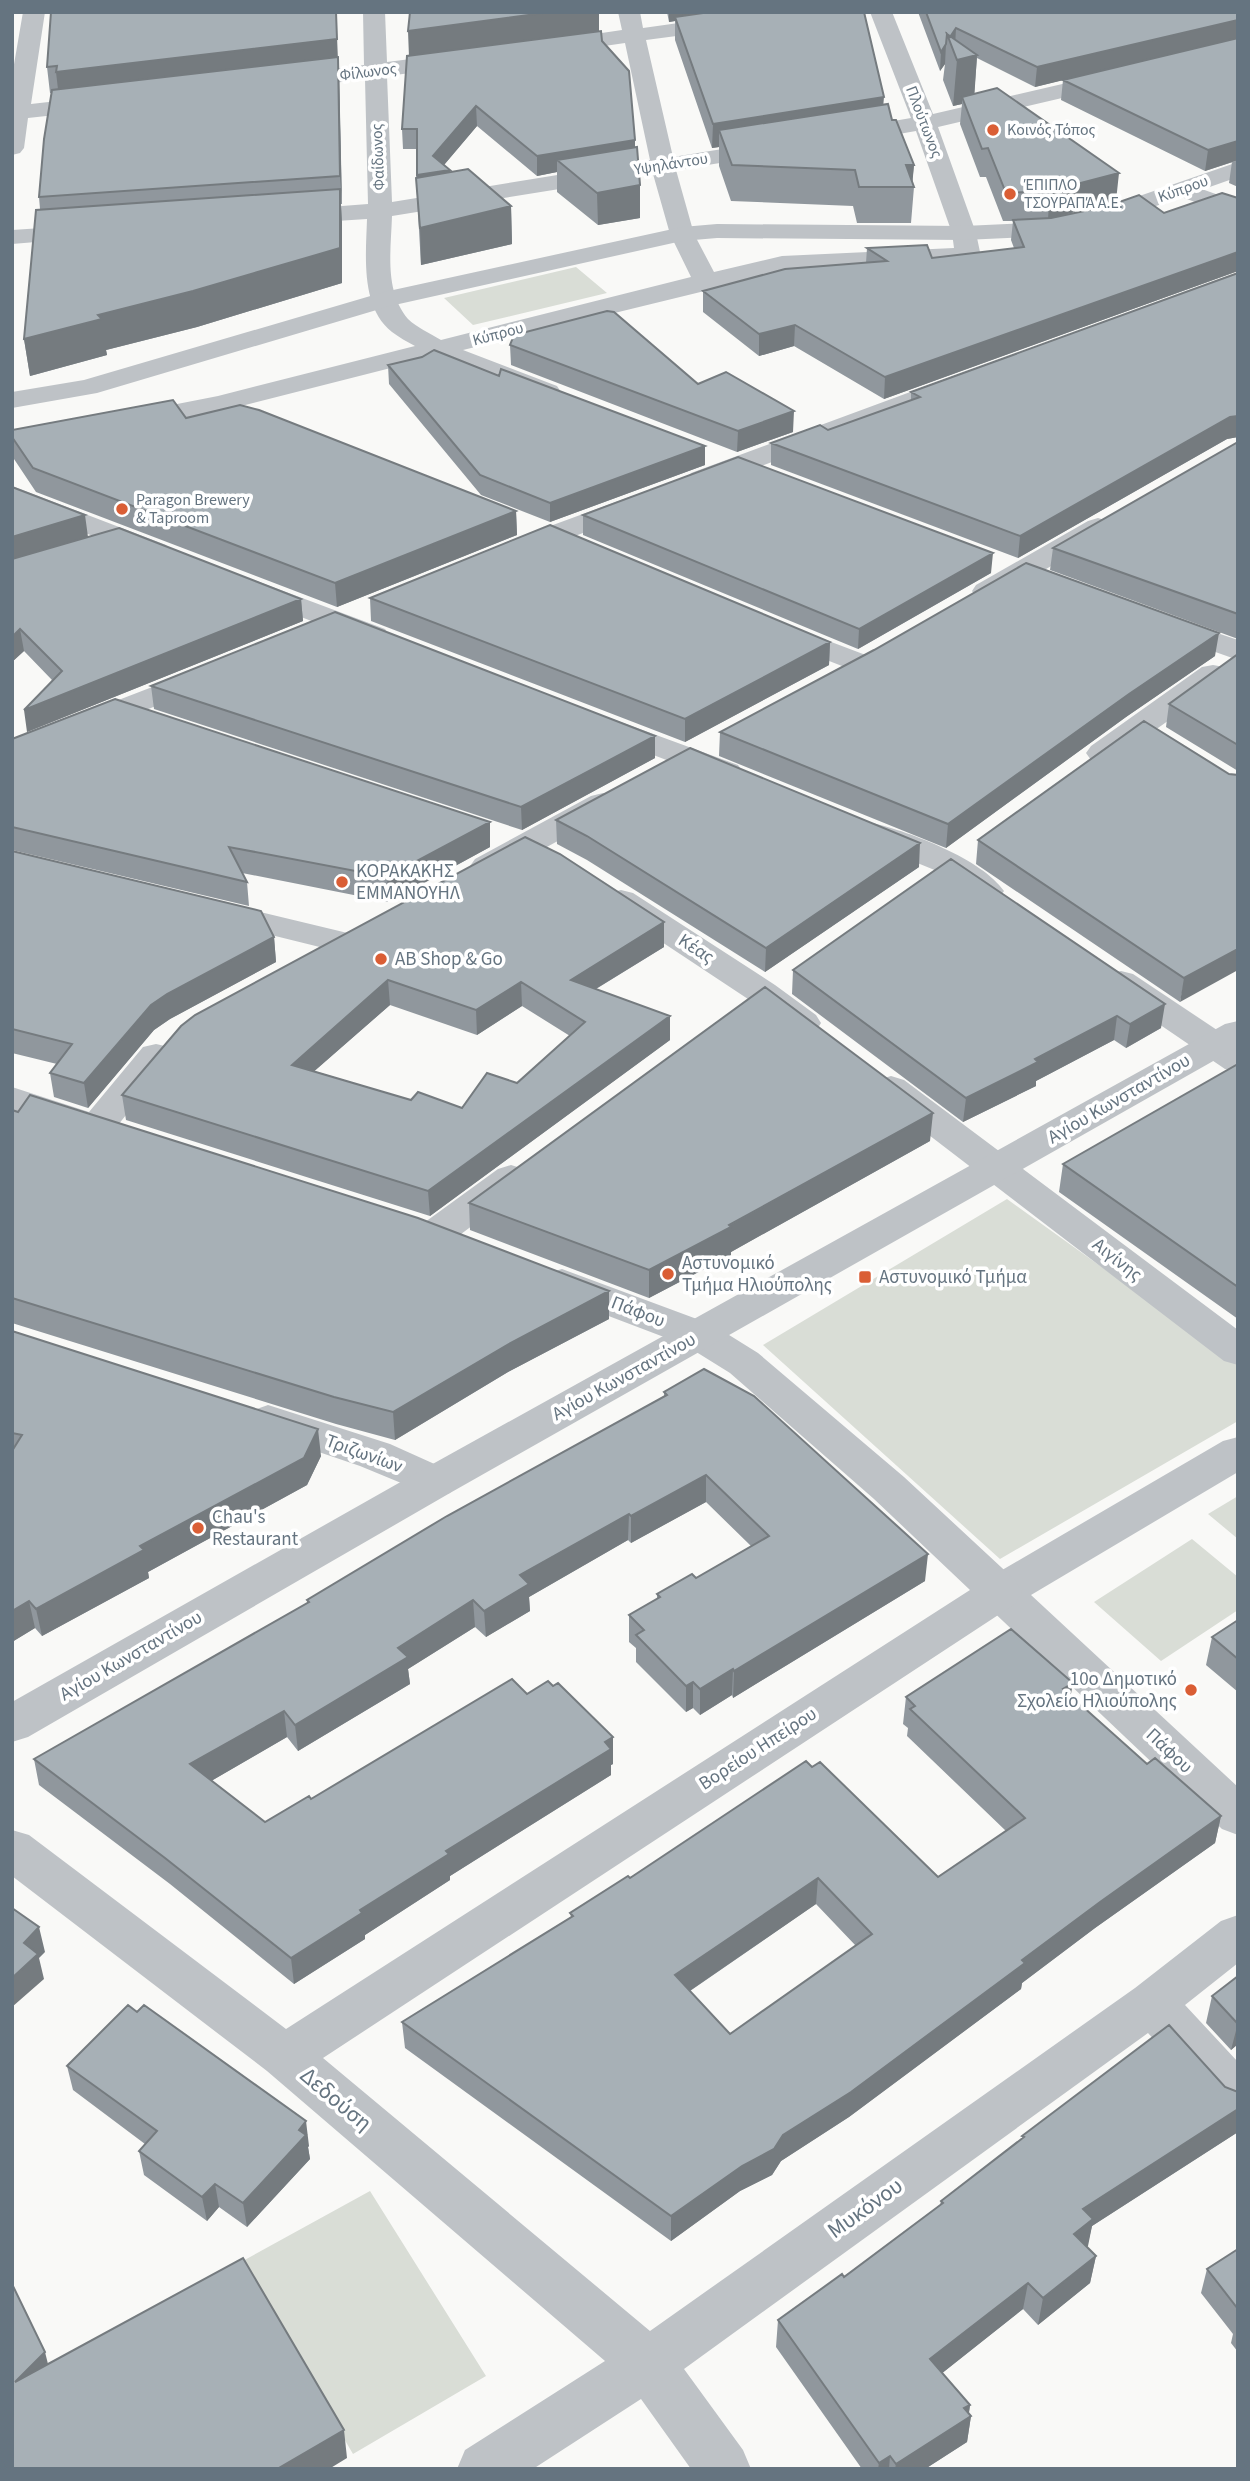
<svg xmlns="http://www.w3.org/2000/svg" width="1250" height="2481" viewBox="0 0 1250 2481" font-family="'Source Sans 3',sans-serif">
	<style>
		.green { fill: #d9ddd6 }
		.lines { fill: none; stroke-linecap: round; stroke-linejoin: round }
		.pedestrian { fill: #bec2c6; fill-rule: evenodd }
		.minor { fill: #bec2c6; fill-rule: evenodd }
		.tertiary { fill: #bec2c6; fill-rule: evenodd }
		.wall { fill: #90979d; fill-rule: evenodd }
		.shaded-wall { fill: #757b7f }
		.building { fill: #a7b0b6; stroke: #757b7f; stroke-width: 2; fill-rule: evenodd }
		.poi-dot { fill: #da5e35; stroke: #fff; stroke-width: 2.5 }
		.labels { text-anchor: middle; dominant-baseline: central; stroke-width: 7; stroke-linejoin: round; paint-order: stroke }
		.far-street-label { font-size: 16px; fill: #657480; stroke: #fff }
		.far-poi-label { font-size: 16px; fill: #657480; stroke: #fff; text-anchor: start }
		.poi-label { font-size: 19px; fill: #657480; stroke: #fff; text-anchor: start }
		.street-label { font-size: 19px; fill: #657480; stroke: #fff }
		.near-street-label { font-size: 23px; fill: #657480; stroke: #fff }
	</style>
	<rect width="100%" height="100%" fill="#f9f9f7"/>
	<path class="green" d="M576,267L607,293L473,325L444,298Z
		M1007,1199L1238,1365V1421L1000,1559L763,1345Z
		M1238,1496V1539L1208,1514Z
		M1192,1539L1238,1577V1610L1161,1661L1094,1602Z
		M370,2191L486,2376L353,2454L241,2262Z"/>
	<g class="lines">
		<path class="pedestrian" d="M1238,1437V1472L1031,1595L1238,1787V1835L1222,1829L985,1604L978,1592L985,1580L1223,1441Z"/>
		<path class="minor" d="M23,12H45L31,104L101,96L109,98L113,103L109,108L101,110L28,118L24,148L20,153L12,155V76Z
			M363,12H385L387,62L458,53L466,55L469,60L466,65L458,67L387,76L392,202L650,160L625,43L549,54L541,52L538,47L541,42L622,30L618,12H640L643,28L757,12H818L815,17L807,19L646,40L673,157L771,141L779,143L783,148L779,153L771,155L676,170L694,234L714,272L782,256L954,248L952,233L916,131L847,143L839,141L835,136L839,131L847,129L911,118L870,12H892L933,114L1114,72L1122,74L1125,79L1122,84L938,127L976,233L980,252L974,260L782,272L463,350L557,386L561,392L557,398L547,400L434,357L218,412L131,429L121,427L117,421L121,415L218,396L415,346C407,342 399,337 392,332C360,307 366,255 367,219L290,224L281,222L278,217L281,212L290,210L368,204L365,79L286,89L278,87L275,82L278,77L286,75L364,65ZM653,174L670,234L691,277L441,340C431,334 416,327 408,319C384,291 391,250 392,216Z
			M1185,183L1238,202V218L1176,195L1173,190L1176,185Z
			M87,225L96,227L99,232L96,237L12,244V230Z
			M959,374L969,376L972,382L969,388L711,485L701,487L691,485L687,479L691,473Z
			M12,486L166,545L171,551L166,557L156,560L146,557L12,504Z
			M632,496L642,499L646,505L642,511L524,555L514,558L504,555L499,549L504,543Z
			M1098,518L1108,521L1112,527L1108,533L998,597L987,600L976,597L972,591L976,585L1088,521Z
			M254,580L385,629L389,635L385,641L374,644L363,641L244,595L239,589L244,583Z
			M1167,616L1238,640V660L1156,631L1152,625L1156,619Z
			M781,623L871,657L875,664L871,671L860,673L770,638L766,632L770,626Z
			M1213,665L1224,667L1228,674L1224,681L1113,760L1102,763L1091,760L1086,753L1091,746L1202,667Z
			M199,669L210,671L214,678L210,685L12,762V741Z
			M607,717L738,765L743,772L738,779L727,782L716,779L596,733L591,726L596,719Z
			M603,793L615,796L619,803L615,810L499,873L487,876L475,873L470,866L475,859L591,796Z
			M873,823C910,832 982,859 1004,891L999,898L987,901L975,898L937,871L861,840L857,833L861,826Z
			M621,890L633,893L775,985L816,1015L821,1023L816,1031L803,1034L790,1031L751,1001L609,907L604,900L609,893Z
			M215,901L360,936L365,943L360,950L348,954L203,918L198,911L203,904Z
			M1121,971L1133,974L1238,1044V1072L1225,1069L1109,990L1103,982L1109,974Z
			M156,1044L169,1047L174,1055L110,1135L97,1138L84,1135L80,1128L74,1130L12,1111V1087L89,1112L143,1047Z
			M891,1076L904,1080L1238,1330V1365L1224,1361L878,1096L873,1088L878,1080Z
			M511,1165L524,1169L530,1178L524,1187L449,1243L435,1247L421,1243L416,1234L421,1225L498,1169Z
			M562,1269L713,1325L758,1353L904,1477L1015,1580L1022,1592L1015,1604L323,2058L650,2331L1135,1988L1221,1921L1238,1915V1963L1185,2005L1238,2062V2119L1220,2113L1148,2033L684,2369L743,2450L751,2469H691L641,2399L533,2469H457L465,2450L605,2361L267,2071L12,1876V1830L29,1835L286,2029L970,1590L874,1499L730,1373L685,1345L548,1293L542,1283L548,1273Z
			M268,1405L390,1444L450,1471L456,1482L450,1493L435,1497L360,1466L254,1430L248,1420L254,1410Z"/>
		<path class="tertiary" d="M1238,162V177L1105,224L1048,236L964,240L717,238L682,241L390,306L97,393L12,408V392L84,380L384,292L682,227L717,224L964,226L1048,222L1090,213Z
			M1238,1021V1047L450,1493L28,1737L12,1742V1702L420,1471L1225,1024Z"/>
	</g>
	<path class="wall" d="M599,12V31L602,41L635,140V147L640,185V218L598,225L557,192V172L537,176L477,126L444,165L450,170V172L511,206L512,244L421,265L416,178L417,149H403L402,129L409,56Z
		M667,12H864L883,104L892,120L914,165L912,183L914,187L911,223H857L853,206L731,201L719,166V147L712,148L675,40V21L669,22Z
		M918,12H1238V187L1229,183L1232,162L1236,161L1205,171L1061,100L1063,80L1098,71L1035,87L977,58L974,94L1116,201L1064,215L1164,213L1238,198V271L884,399L794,346L759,356L703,312V291L866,263L867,248L932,258L1014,248L1011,240L1013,221H1003L986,177H980L960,124L962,104L953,106L943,80L945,64L940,71Z
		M339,65L342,204H341L342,223V283L197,327L106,350L107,355L30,376L24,339L40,209L39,197L52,93H50L47,67Z
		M1238,273V437L1227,439L1018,558L771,465V443L828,430L911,401V392Z
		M510,345L698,384L793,432L737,452L511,365Z
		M388,365L705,465L550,522L481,495L389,384Z
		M186,418L516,511L517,535L337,607L36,492L12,456V437Z
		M1238,442V639L1050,570L1053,548Z
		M12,487L88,537L36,552L301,599L303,621L27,732L52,680L24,651L12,662Z
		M583,515L991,573L858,649L583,535Z
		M370,598L830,642L829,665L685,742L371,621Z
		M1238,654V771L1166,727L1169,704Z
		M1215,656L1126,717L946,848L719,756L720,732Z
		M151,686L655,736V758L522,830L154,709Z
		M12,739L490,822V847L389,902L242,873L247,882L249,906L12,850Z
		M1229,774L1180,1002L976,864L978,840Z
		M556,820L919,867L765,972L587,860L557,844Z
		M12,851L274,937L276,962L170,1019L154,1030L88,1108L54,1097L50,1073L57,1064L12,1053Z
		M951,859L1161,1028L1126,1048L1114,1040L1036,1081V1086L963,1122L792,994L793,970Z
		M664,922V947L596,989L670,1016V1040L430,1216L126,1120L122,1095L195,1015ZM390,1005L477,1035L522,1006L570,1036L517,1083L462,1108L411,1100L314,1071Z
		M1238,1064V1319L1059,1192L1063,1164Z
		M12,1110L609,1319L508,1372L395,1440L336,1424L12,1323Z
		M930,1141L731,1252V1255L649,1298L470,1230L469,1203Z
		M12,1331L321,1456L307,1485L148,1572L149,1578L42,1636L35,1628L12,1642Z
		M664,1392L925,1581L733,1698L732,1695L700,1715L693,1708L686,1712L636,1662V1648L629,1642V1615L657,1599V1594L696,1578L751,1546L706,1502L631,1543L628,1540L529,1597L530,1611L486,1637L475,1627L408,1669L410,1684L298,1751L287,1737L211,1781L265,1822L311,1799L527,1694L613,1764L611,1765V1775L450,1876V1880L365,1935V1939L294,1984L170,1884L39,1785L34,1759L307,1603V1600L664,1396Z
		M1238,1620V1692L1206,1665L1212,1637Z
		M1070,1696L1147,1764L1221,1816L1215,1843L1095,1928L1022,1983L1021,1989L849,2117L781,2161L772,2175L740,2191L671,2241L405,2048L402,2022L571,1917L570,1913L630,1878L938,1877L1006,1831L907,1736L908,1728L903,1724L906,1697ZM816,1904L856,1946L730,2034L690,1991Z
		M1238,1976V2044L1231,2050L1206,2023L1212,1996Z
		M67,2066L309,2146L308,2147L310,2159L247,2227L219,2207L207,2221L144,2175L139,2151L145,2144L73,2090Z
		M1225,2087L1238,2092V2132L1092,2226L1087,2247L1096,2256L1090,2283L1038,2325L1023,2309L942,2373L970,2405L969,2413L971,2416L967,2442L925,2469H862L776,2347L778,2320L844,2277L940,2205L941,2201L1022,2139V2136Z
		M1238,2249V2352L1231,2343L1233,2334L1201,2293L1207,2269Z"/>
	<path class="shaded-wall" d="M336,12L339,85L342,204L340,176L59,98L56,72Z
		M551,12H599V31L409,57L408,31Z
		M669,12H737L675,17V21L669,22Z
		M1238,20V38L1035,87L1037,67Z
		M956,28L955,47L949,40Z
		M946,44L945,64L940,71L941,52Z
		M977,55L974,101L962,97V104L953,106L957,60Z
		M884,97L882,120L719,130V147L712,148L713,124Z
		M476,106L477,126L438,172L450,170L451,190L418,195L417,175Z
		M635,140V160H557V172L537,176V156Z
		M1238,141V160L1205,171L1208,150Z
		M906,165H914L912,187Z
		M1119,173L1116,201L1048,219L1050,191Z
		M640,185V218L598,225L597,193Z
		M340,189L342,223V283L197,327L106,350L107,355L30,376L24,339L98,315Z
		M511,206L512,244L421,265L420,228Z
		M1238,252V271L884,399L885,377Z
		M795,325L794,346L759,356V334Z
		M794,411L793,432L737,452L738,431Z
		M1238,416V437L1227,439L1018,558L1020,536L1230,417Z
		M705,446V465L550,522V503Z
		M516,511L517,535L337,607L335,583Z
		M85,515L88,537L12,559V537Z
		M993,553L991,573L858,649L859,629Z
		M301,599L303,621L27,732L24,710Z
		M20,629L24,651L12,662V637Z
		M1219,633L1215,656L1126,717L946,848L948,824L1129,694Z
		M830,642L829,665L685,742V719Z
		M655,736V758L522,830L521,807Z
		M490,822V847L389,902L387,877Z
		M920,843L919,867L765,972L766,948Z
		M664,922V947L571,1004V980Z
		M274,937L276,962L170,1019L154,1030L88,1108L84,1083L151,1005L167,994Z
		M1238,949V970L1180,1002L1184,978Z
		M388,980L390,1005L294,1089L292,1065Z
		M521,982L522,1006L477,1035L476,1010Z
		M1165,1004L1161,1028L1126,1048L1130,1024Z
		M670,1016V1040L430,1216L428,1191Z
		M1117,1016L1114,1040L1036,1081V1086L963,1122L966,1098L1035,1059Z
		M933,1113L930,1141L731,1252V1255L649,1298V1270Z
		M609,1291V1319L508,1372L395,1440L393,1412L507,1345Z
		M318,1429L321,1456L307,1485L148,1572L149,1578L42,1636L36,1609L140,1546Z
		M706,1475V1502L631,1543V1516Z
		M629,1514L628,1540L529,1597L530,1611L486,1637L484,1611L520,1575Z
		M928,1554L925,1581L733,1698L734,1671Z
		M473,1600L475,1627L408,1669L410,1684L298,1751L295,1725L398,1648Z
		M29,1601L35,1628L12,1642V1611Z
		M733,1669L732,1695L700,1715V1689Z
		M693,1682V1708L686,1712V1686Z
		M1073,1683L1068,1710L1063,1689Z
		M284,1711L287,1737L194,1791L190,1764Z
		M613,1737V1764L611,1765V1775L450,1876V1880L365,1935V1939L294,1984L291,1958Z
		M1221,1816L1215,1843L1095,1928L1022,1983L1021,1989L849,2117L781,2161L772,2175L740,2191L671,2241V2216L1100,1902Z
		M818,1878L816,1904L675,2001V1975Z
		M39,1927L45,1952L39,1958L44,1979L12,2007V1978L24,1943Z
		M1238,2023V2044L1231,2050Z
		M1238,2109V2132L1092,2226L1088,2246L1069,2261L1074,2234L1083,2209Z
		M306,2121L309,2146L308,2147L310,2159L247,2227L243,2203Z
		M215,2184L219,2207L207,2221L202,2197Z
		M1096,2256L1090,2283L1038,2325L1043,2298Z
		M1028,2283L1023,2309L926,2386L930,2359Z
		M45,2352L52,2380L15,2382Z
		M970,2405L968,2418L971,2416L967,2442L925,2469H895L896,2464L964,2408Z
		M344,2430L347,2458L329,2469H277Z
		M890,2456L889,2469H878L879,2463Z"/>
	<path class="building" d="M51,12H336L337,39L56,72L57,66L47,67Z
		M410,12H551L408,31Z
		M710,12H864L884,97L713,124L675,17Z
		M926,12H1238V20L1037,67L956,28L950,37L947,34L946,44L941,52Z
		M601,31L602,41L629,71L635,140L537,156L476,106L433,156L450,170L417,175V129H402L407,56Z
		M947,34L977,55L957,60Z
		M1238,38V141L1208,150L1063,80Z
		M338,57L340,176L39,197L44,139L52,90Z
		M997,88L1119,173L1050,191L1006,193L988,148L982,149L962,97Z
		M888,104L892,120H896L914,165H906L914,187H859L855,170L732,165L719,130Z
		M637,147L640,185L597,193L557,160Z
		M468,169L511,206L420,228L416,178Z
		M340,189V248L193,291L98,315L102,319L24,339L36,210Z
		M1222,193L1238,198V252L885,377L795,325L759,334L703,291L785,269L887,261L867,248L927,245L932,258L1024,247L1013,220L1051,218L1108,206L1139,195L1164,213Z
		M1238,273V416L1230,417L1020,536L771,443L820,425L828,430L920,397L911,392Z
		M607,311L614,312L698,384L726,372L794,411L738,431L510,345L514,335Z
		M434,350L499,376L501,369L705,446L550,503L480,475L388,365L422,357Z
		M173,400L186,418L240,405L259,410L516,511L335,583L33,468L12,437V430Z
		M1238,442V614L1053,548Z
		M738,457L993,553L859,629L583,515Z
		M12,487L85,515L12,537Z
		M550,525L830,642L685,719L370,598Z
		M119,528L301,599L24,710L62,671L20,629L12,637V559Z
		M1026,563L1219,633L1129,694L948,824L720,732L874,650Z
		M335,612L655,736L521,807L151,686Z
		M1238,654V745L1169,704Z
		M115,699L490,822L387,877L229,847L247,882L12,827V739Z
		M1144,721L1229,774L1238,775V949L1184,978L978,840Z
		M690,748L920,843L766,948L587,836L556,820Z
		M525,837L560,854L664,922L571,980L670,1016L428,1191L122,1095L181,1026L195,1015ZM388,980L476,1010L521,982L585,1022L517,1083L487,1073L462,1108L418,1092L411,1100L292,1065Z
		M12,851L261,911L274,937L167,994L151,1005L84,1083L50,1073L72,1044L12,1029Z
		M951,859L1165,1004L1130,1024L1117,1016L1035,1059L1038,1062L966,1098L793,970Z
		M765,987L933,1113L729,1225L731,1227L649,1270L469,1203Z
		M1238,1064V1287L1063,1164Z
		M30,1095L418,1218L609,1291L507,1345L393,1412L334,1397L12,1298V1110L18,1112Z
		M12,1331L318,1429L304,1458L140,1546L144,1550L36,1609L29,1601L12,1611V1451L22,1435L12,1433Z
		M704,1369L754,1396L928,1554L734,1671L733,1669L700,1689L693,1682L686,1686L636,1635L644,1630L629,1615L660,1597L657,1594L692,1574L696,1578L769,1536L706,1475L631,1516L629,1514L520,1575L529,1584L484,1611L473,1600L398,1648L408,1657L295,1725L284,1711L190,1764L265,1822L309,1796L311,1799L512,1679L527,1694L548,1681L553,1686L558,1683L613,1737L605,1742L611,1749L446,1851L449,1854L360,1910L362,1913L291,1958L165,1858L34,1759L309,1602L307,1600L447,1516L667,1395L664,1392Z
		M1238,1620V1659L1212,1637Z
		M1011,1629L1073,1683L1063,1689L1147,1764L1155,1758L1221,1816L1100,1902L1022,1960L1025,1963L851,2092L783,2135L774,2149L742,2166L671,2216L402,2022L573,1916L570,1913L628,1876L630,1878L806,1761L812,1767L820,1762L938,1877L1025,1818L910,1709L915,1706L906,1697ZM818,1878L872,1934L730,2034L675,1975Z
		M12,1908L39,1927L24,1943L38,1954L12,1978Z
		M1238,1976V2023H1237L1212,1996Z
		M128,2005L137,2012L144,2005L306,2121L299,2130L306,2135L243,2203L215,2184L202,2197L139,2151L157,2131L67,2066Z
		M1169,2025L1225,2087L1238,2092V2109L1083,2209L1093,2219L1074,2234L1096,2256L1043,2298L1028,2283L930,2359L970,2405L964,2408L971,2416L896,2464L890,2456L879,2463L778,2320L842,2274L844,2277L943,2203L941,2201L1024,2137L1022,2136Z
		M1238,2249V2309L1207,2269Z
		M243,2258L344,2430L277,2469H12V2284L45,2352L15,2382Z"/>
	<g class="poi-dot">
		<circle cx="993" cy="130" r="7"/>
		<circle cx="1010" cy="194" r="7"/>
		<circle cx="122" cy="509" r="7"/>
		<circle cx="342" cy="882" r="7"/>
		<circle cx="381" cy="959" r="7"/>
		<circle cx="668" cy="1274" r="7"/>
		<rect x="858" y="1270" width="14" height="14" rx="3.5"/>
		<circle cx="198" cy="1528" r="7"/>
		<circle cx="1191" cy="1690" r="7"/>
	</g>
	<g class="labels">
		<g class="far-street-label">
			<text transform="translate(368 72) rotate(-7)">Φίλωνος</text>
			<text transform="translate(924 122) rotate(69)">Πλούτωνος</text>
			<text transform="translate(378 157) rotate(-92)">Φαίδωνος</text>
			<text transform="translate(671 164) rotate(-9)">Υψηλάντου</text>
			<text transform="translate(1183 189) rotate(-20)">Κύπρου</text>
			<text transform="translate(498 334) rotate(-15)">Κύπρου</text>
		</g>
		<g class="far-poi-label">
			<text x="1007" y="130">Κοινός Τόπος</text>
			<text x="1024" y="185">ΈΠΙΠΛΟ<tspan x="1024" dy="18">ΤΣΟΥΡΑΠΆ Α.Ε.</tspan></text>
			<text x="136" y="500">Paragon Brewery<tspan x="136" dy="18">&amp; Taproom</tspan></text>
		</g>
		<g class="poi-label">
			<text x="356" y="871">ΚΟΡΑΚΑΚΗΣ<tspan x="356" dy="22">ΕΜΜΑΝΟΥΗΛ</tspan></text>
			<text x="395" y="959">ΑΒ Shop &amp; Go</text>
			<text x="682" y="1263">Αστυνομικό<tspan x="682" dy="22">Τμήμα Ηλιούπολης</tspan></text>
			<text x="879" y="1277">Αστυνομικό Τμήμα</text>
			<text x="212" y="1517">Chau's<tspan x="212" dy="22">Restaurant</tspan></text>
			<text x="1177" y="1679" text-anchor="end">10ο Δημοτικό<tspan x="1177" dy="22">Σχολείο Ηλιούπολης</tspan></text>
		</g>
		<g class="street-label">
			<text transform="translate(696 949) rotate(33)">Κέας</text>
			<text transform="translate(1119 1099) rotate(-30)">Αγίου Κωνσταντίνου</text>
			<text transform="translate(1117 1260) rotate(38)">Αιγίνης</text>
			<text transform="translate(638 1312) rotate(21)">Πάφου</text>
			<text transform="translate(624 1377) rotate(-29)">Αγίου Κωνσταντίνου</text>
			<text transform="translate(364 1454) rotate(20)">Τριζωνίων</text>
			<text transform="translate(131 1656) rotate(-30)">Αγίου Κωνσταντίνου</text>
			<text transform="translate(758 1749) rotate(-33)">Βορείου Ηπείρου</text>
			<text transform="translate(1169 1751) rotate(43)">Πάφου</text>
		</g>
		<g class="near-street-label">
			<text transform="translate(336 2099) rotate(40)">Δεδούση</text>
			<text transform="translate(865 2208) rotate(-36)">Μυκόνου</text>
		</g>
	</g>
	<rect width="1250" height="2481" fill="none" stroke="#657480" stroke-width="28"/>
</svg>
